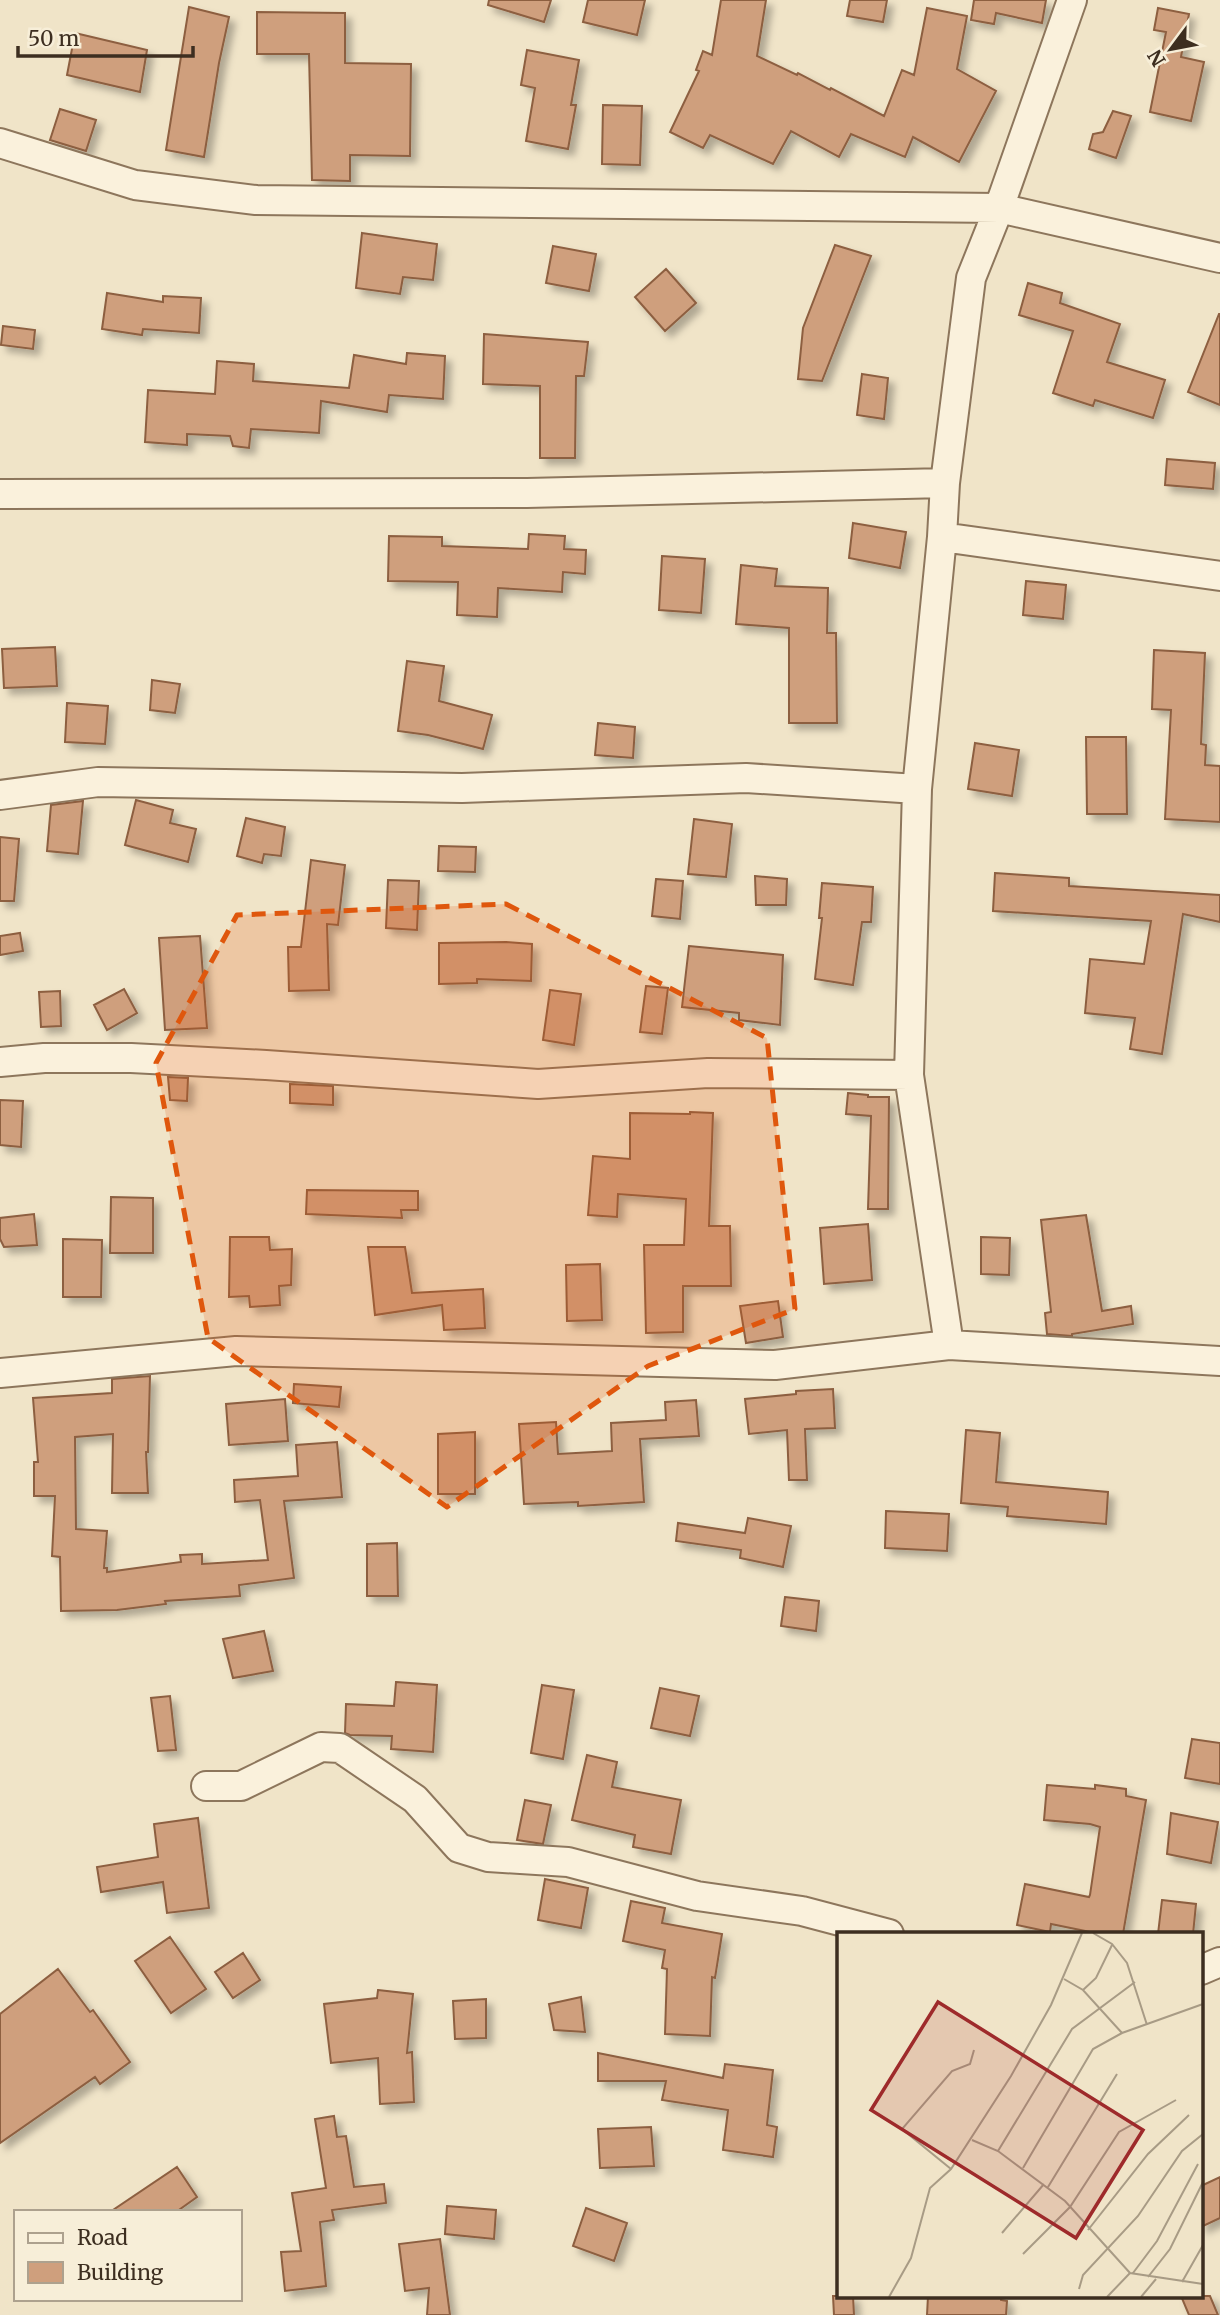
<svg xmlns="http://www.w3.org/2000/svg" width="1220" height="2315" viewBox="0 0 1220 2315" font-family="Merriweather,serif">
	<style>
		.building { fill: #cf9f7d; stroke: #8d5f41; stroke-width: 2; filter: url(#shadow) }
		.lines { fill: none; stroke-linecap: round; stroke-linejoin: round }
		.minor-casing { stroke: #8d765c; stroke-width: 32 }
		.minor { stroke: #faf1dc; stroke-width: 28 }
		.marked { fill: #df570d; fill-opacity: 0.2; stroke: #df570d; stroke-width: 5; stroke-dasharray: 14 9; stroke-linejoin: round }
		.inset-road { fill: none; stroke: #a89b85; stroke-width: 2 }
		.view { fill: #9e2a2b; fill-opacity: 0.15; stroke: #9e2a2b; stroke-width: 3.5 }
		.inset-edge { fill: none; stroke: #3d2e20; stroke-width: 3.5 }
	</style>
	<defs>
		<filter id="shadow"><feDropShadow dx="6" dy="6" stdDeviation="3.5" flood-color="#0004"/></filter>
	</defs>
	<rect width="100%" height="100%" fill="#f0e4c8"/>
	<path class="building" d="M489,0H551L544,22L488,5Z
		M588,0H645L637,35L583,22Z
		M721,0H766L757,56L797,75L798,73L830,90L831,88L884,116L902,70L914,75L927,8L967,16L957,69L996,91L959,162L913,137L905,157L851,134L839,157L791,131L773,164L710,135L703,148L670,132L699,71L696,70L703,51L712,55Z
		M850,0H887L883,22L847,16Z
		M974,0H1046L1042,23L996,13L994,24L971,20Z
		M189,7L229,17L219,63L204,157L166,150Z
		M1158,8L1189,14L1181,57L1204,62L1191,121L1150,112L1166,32L1154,30Z
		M257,12L345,13V63L411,64L410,156L350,155V181L312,180L309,54H257Z
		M75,33L147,50L140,92L67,75Z
		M527,50L579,60L571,105H576L568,149L526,141L535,88L521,85Z
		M603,105L642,106L640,165L602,164Z
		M60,109L96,120L86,151L50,140Z
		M1113,111L1131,116L1116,158L1089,149L1093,134L1103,132Z
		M362,233L437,244L433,280L403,277L400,294L356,288Z
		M835,245L871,256L822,381L798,379L803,328Z
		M553,246L596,254L589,291L546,283Z
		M666,269L696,303L665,331L635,297Z
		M1028,283L1062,293L1060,303L1120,324L1107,362L1165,380L1153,418L1095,400L1093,406L1053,393L1073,331L1019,315Z
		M107,293L163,302V296L201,298L199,333L143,329L142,335L102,329Z
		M1219,314H1220V405L1188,392Z
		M3,326L35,330L33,349L1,345Z
		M484,334L588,342L584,376H576L575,458H540V386L483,384Z
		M407,353L445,356L443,399L389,395L387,412L321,401L319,433L251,429L249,448L233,446L230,436L187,434V445L145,442L148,390L215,394L217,361L254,364L253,381L349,388L354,355L406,364Z
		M862,374L888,378L884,419L857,415Z
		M1167,459L1215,463L1213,489L1165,485Z
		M853,523L906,532L900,568L849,558Z
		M529,534L565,536L564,549L586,550L585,574L563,572L562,592L498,588L497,617L457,615L458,582L388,581L389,536L442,537V546L528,549Z
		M662,556L705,559L701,613L659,610Z
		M741,565L777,569L775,586L828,588L827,633H836L837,723H789V628L736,624Z
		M1026,581L1066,585L1063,619L1023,615Z
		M55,647L57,686L4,688L2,649Z
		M1154,650L1205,653L1201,744L1206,745L1205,765L1220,766V822L1165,819L1171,710L1152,709Z
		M407,661L444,666L439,701L492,715L483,749L428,735L398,731Z
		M152,680L180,684L175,713L150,710Z
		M67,703L108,706L105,744L65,742Z
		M598,723L635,727L633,758L595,755Z
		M1086,737H1126L1127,814H1087Z
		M975,743L1019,750L1012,796L968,789Z
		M136,800L173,810L170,823L196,829L188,862L125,845Z
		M83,801L78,854L47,851L51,805Z
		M246,818L285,827L281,856L264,854L262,863L237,856Z
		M694,819L732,824L726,877L688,874Z
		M0,837L19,839L14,901H0Z
		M439,846L476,847L475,872L438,871Z
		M311,860L345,865L338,925L327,924L329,990L289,991L288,947H301Z
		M995,873L1069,878V886L1220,895V922L1183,914L1162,1054L1130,1049L1135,1018L1085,1013L1090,959L1144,964L1151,921L993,911Z
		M755,876L787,879L786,905H756Z
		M656,879L683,881L680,919L652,916Z
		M388,880L419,881L417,930L386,928Z
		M822,883L873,887L871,922H862L853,985L815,979L822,918H819Z
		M20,933L23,951L0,955V936Z
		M200,936L207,1028L165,1030L159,938Z
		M506,942L532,944L531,981L477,979V983L439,984V943Z
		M689,946L783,955L780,1025L739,1020V1013L682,1007Z
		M646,986L668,988L662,1034L640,1032Z
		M124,989L137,1013L107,1030L94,1005Z
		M550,990L581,994L574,1045L543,1040Z
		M60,991L61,1026L41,1027L39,992Z
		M168,1077L188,1078L187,1101L170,1100Z
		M290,1084L333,1086V1105L290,1103Z
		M848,1093L868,1095V1097H889L888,1209H868L871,1116L846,1114Z
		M0,1100L23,1101L21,1147L0,1145Z
		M690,1112L713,1113L709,1226H730L731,1286H683V1332L646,1333L644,1245H684L686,1199L618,1194L617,1217L588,1215L593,1156L630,1159V1113L690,1114Z
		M307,1190L418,1191V1210H401L402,1218L306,1214Z
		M111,1197L153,1198V1253H110Z
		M34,1214L37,1245L4,1247L0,1239V1218Z
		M1086,1215L1102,1311L1131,1306L1133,1324L1072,1334V1336L1047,1334L1045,1313L1051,1312L1041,1220Z
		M868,1224L872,1280L824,1284L820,1228Z
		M230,1237H269L270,1250L292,1249L291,1285L279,1286L280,1305L250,1307L249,1296L229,1297Z
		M981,1237L1010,1238L1009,1275L981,1274Z
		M63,1239L102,1240L101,1297H63Z
		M368,1247H405L412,1293L483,1289L485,1328L444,1330L442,1305L375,1315Z
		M600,1264L602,1320L567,1321L566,1265Z
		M778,1301L783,1337L746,1343L740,1306Z
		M150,1376L148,1452H146L148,1493H112L113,1434L75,1437L76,1529L107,1531L104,1568H107V1572L181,1562L180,1555L202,1554V1564L268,1560L260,1500L235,1502L234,1480L298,1476L296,1445L337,1442L342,1497L284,1501L294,1578L239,1585L240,1596L165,1601L166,1604L117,1610L61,1611L60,1557L52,1556L55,1496H34V1462H38L33,1398L112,1393V1379Z
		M294,1384L341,1387L339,1407L293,1403Z
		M833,1389L835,1428L805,1429L807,1480H789L787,1430L749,1434L745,1399L796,1394V1391Z
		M285,1399L288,1441L229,1445L226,1404Z
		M696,1400L699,1436L640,1439L644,1502L578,1506V1502L524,1504L519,1424L556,1422L558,1454L612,1451L611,1423L666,1420L665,1402Z
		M966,1430L1000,1433L996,1482L1108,1492L1106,1524L1007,1516L1008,1507L961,1503Z
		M475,1432V1494H438V1434Z
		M886,1511L949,1514L947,1551L885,1548Z
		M748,1518L791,1526L783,1567L740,1558L741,1550L676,1541L678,1523L745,1533Z
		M397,1543L398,1596H367V1544Z
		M785,1597L819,1601L816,1631L781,1626Z
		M264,1631L273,1671L233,1678L223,1639Z
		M396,1682L437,1685L433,1752L391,1749L392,1736L350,1735L345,1733L346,1704L394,1706Z
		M542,1685L574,1690L563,1759L531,1753Z
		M660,1688L699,1696L690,1736L651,1728Z
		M170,1696L176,1750L158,1751L151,1698Z
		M1192,1739L1220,1743V1784L1185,1778Z
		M587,1755L617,1762L612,1787L681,1800L671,1854L633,1847L635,1835L572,1820Z
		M1047,1785L1095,1789V1785L1126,1789V1796L1146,1800L1123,1934H1100L1051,1924L1050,1932L1017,1925L1025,1884L1089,1897L1090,1895L1100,1827L1090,1824L1044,1820Z
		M525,1800L551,1805L543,1844L517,1840Z
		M1171,1813L1218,1822L1211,1863L1167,1854Z
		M198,1818L209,1908L167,1913L163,1882L101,1892L97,1867L158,1857L154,1824Z
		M545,1879L588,1888L581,1928L538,1920Z
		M1162,1900L1196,1904L1193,1934H1158Z
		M631,1901L665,1908L662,1923L722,1934L715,1978L712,1977L710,2036L665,2034L667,1969L662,1968L665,1950L623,1941Z
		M170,1937L206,1989L171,2013L135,1961Z
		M243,1953L260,1980L233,1998L215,1972Z
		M58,1969L90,2012L93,2010L130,2062L100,2084L95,2077L0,2143V2014Z
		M378,1990L413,1994L407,2053L412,2052L414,2102L380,2104L378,2058L331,2063L324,2004L377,1998Z
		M581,1997L585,2032L554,2030L549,2004Z
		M486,1999V2038L455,2039L453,2001Z
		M598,2053L723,2078L725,2064L773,2070L767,2125L777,2127L773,2157L723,2150L728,2110L662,2100L666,2081H598Z
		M334,2116L337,2137L346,2136L354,2187L384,2184L386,2203L332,2210L334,2220L320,2222L326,2286L285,2291L281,2252L301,2251L292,2193L326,2188L315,2119Z
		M651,2127L654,2166L600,2168L598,2129Z
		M177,2167L197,2197L176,2212H110Z
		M1220,2177V2218L1201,2227V2186Z
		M447,2206L496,2210L494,2239L445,2234Z
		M586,2208L627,2223L614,2261L573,2246Z
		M440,2239L450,2315H427L429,2288L405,2291L399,2244Z
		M833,2296H853L854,2315H834Z
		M928,2296L968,2298L967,2296H1001V2300L1007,2301L1006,2315H927Z
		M1181,2296H1210L1218,2315H1189Z"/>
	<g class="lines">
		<g class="minor-casing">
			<path id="minor" d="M0,143L135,185L256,200L999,208L1220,258
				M0,494L527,493L945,483
				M942,537L1220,576
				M0,795L98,782L462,788L746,778L917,789
				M0,1062L44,1058H131L266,1065L538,1084L708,1073L909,1075
				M949,1345L909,1075L917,789L942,537L945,483L971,278L999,208L1072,0
				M0,1373L236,1351L775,1365L949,1345L1220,1361
				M206,1786H241L321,1747L340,1748L415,1799L459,1848L488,1857L568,1862L697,1896L802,1911L889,1934
				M1201,1970L1220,1962"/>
		</g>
		<use href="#minor" class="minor"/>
	</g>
	<path class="marked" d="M506,904L767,1038L795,1309L648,1366L447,1507L208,1338L156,1063L237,915Z"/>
	<g transform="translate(837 1932)">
		<rect width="366" height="366" fill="#f0e4c8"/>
		<path class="inset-road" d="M256,1L275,12L290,31L310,93M227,47L246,58L285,101M246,58L259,46L275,13M135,208L161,219L228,269L293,341L366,352M161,219L235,97L298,50M186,236L256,117L285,101L366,72M114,237L65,197L115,139L133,132L137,118M211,255L280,142M251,298L311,222L352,183M165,301L207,252M186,322L233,275L282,200L339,168M296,341L320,309L361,232M311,345L333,317L366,250M345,350L366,313M242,357L246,343L301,284L345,219L366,202M52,365L74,326L93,256L114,237L174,144L214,73L245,1M270,365L293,341M304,365L319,347"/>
		<path class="view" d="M101,70L306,198L239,306L34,178Z"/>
		<rect width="366" height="366" class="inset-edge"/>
	</g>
	<rect x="14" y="2210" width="228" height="91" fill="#f7eed8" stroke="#ada18e" stroke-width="2"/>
	<rect x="28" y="2233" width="35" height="10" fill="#faf1dc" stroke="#ada18e" stroke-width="2"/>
	<text x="77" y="2245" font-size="21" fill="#3d2e20">Road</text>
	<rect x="28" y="2262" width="35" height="21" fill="#cf9f7d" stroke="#ada18e" stroke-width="2"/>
	<text x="77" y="2280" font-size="21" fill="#3d2e20">Building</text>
	<g transform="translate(1171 49) rotate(238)" stroke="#f7eed8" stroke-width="5" paint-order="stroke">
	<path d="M0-5L12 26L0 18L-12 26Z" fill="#3d2e20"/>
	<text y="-10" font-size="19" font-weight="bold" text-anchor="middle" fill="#3d2e20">N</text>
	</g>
	<path d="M18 46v10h175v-10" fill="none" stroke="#3d2e20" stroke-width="3.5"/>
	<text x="28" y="46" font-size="21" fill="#3d2e20" stroke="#f7eed8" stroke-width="5" paint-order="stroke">50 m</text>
</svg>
